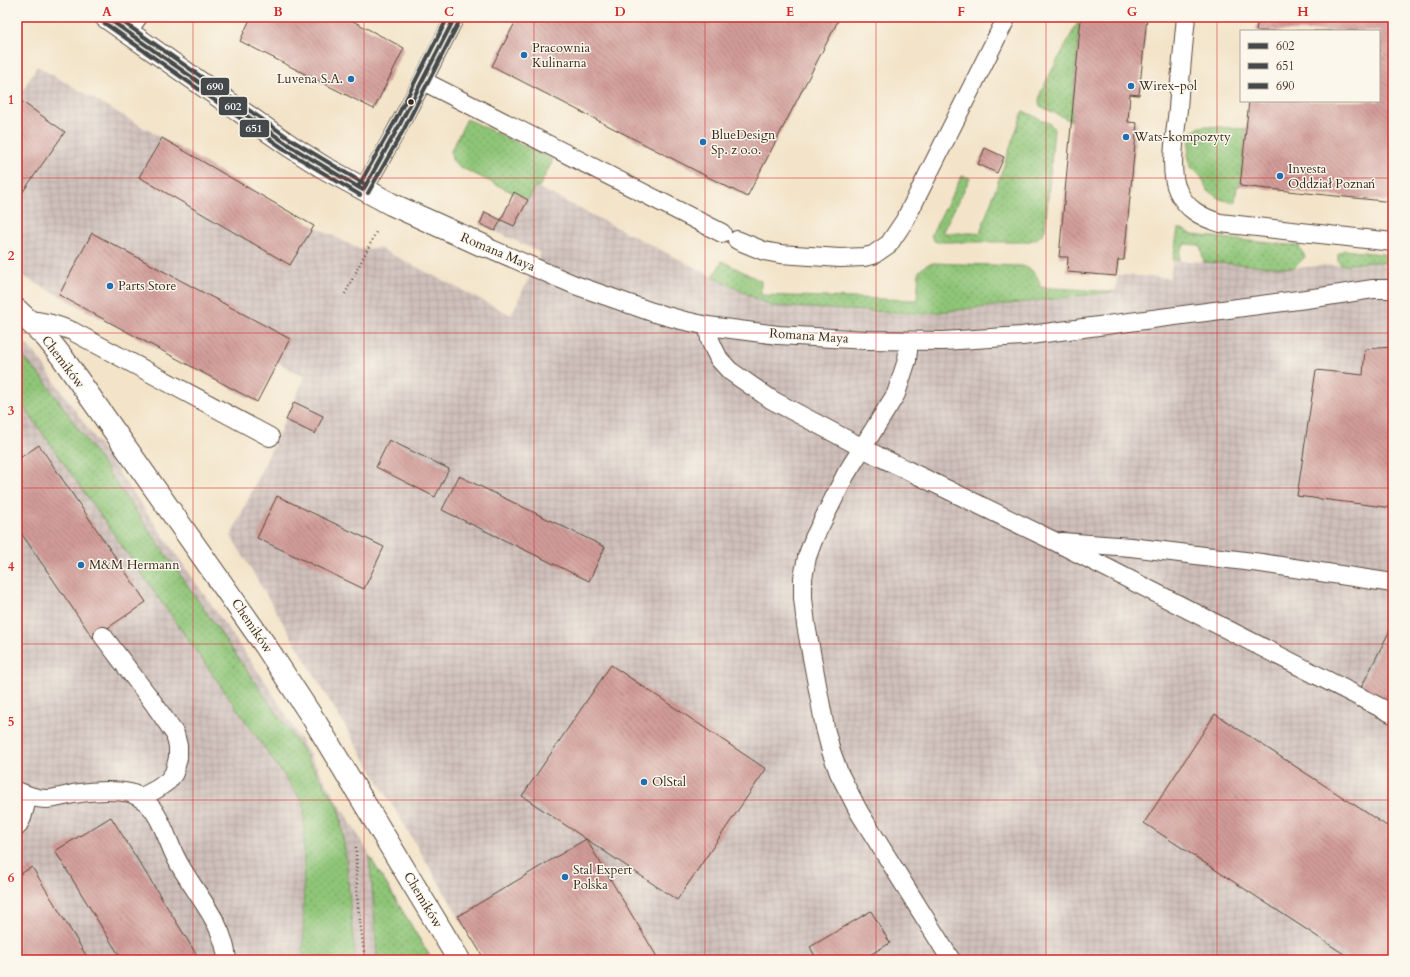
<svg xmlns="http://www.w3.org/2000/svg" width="1410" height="977" viewBox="0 0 1410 977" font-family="Cardo,serif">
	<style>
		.industrial { fill: url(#industrial-grid) }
		.grass { fill: url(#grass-dots); stroke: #64784a }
		.building { fill: url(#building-back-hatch) }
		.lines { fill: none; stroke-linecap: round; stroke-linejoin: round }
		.service-casing { stroke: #574638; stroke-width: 20 }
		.minor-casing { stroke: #574638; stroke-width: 24 }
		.path { stroke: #574638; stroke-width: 2.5; stroke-dasharray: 1 3; stroke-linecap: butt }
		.service { stroke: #fff; stroke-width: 18 }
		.minor { stroke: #fff; stroke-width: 22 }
		.bus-1-casing { stroke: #fbf7ec; stroke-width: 7 }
		.bus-2-casing { stroke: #fbf7ec; stroke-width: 7 }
		.bus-3-casing { stroke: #fbf7ec; stroke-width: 7 }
		.bus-1 { stroke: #45484a; stroke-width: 4 }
		.bus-2 { stroke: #45484a; stroke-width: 4 }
		.bus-3 { stroke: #45484a; stroke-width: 4 }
		.grid { fill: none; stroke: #d62828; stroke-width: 1; stroke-opacity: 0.55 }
		.poi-dot { fill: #1f6fb2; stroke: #fbf7ec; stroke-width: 1.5 }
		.bus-dot { fill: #3b2a1e; stroke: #fbf7ec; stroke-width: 1.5 }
		.labels { text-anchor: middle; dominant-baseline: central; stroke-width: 3; stroke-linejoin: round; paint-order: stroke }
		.poi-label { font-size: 13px; fill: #3b2a1e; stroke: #fbf7ec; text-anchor: start }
		.street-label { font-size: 13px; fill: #3b2a1e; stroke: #fbf7ec }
		.line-badge { stroke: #fbf7ec; stroke-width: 1.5 }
		.badge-label { font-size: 11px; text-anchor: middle; font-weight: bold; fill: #fff }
		.neatline { fill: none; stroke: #d62828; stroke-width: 1.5 }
		.grid-label { font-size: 13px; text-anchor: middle; font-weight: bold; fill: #d62828 }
	</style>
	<defs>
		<pattern id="industrial-grid" width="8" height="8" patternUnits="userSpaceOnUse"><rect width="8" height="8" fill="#cfc0bb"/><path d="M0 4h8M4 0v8" fill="none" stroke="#b3a5a0"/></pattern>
		<pattern id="grass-dots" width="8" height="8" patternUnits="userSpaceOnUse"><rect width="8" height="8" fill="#8ec577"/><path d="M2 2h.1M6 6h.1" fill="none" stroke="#75a061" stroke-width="1.8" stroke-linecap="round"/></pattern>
		<pattern id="building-back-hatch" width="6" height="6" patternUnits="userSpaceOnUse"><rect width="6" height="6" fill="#d19b98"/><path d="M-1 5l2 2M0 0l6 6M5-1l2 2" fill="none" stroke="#ab7f7b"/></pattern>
	</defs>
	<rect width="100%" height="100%" fill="#fbf7ec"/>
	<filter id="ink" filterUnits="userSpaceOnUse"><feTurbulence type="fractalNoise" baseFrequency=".025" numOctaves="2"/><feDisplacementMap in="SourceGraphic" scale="8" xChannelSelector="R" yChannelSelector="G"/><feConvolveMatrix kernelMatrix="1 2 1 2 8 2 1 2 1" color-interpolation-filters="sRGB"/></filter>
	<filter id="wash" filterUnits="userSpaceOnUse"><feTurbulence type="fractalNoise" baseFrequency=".012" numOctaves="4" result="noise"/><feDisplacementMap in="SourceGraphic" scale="16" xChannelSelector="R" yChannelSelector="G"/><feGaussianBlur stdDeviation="0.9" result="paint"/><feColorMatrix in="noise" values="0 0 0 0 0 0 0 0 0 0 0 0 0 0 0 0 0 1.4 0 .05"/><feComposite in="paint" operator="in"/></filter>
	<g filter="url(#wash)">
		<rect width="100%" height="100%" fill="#f3e4c9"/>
		<path class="industrial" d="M37,66L314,226L359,249L379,248L511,315L541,253L495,231L501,220L514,226L535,186L771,306L920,315L1115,293L1118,275L1170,278L1173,260L1294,268L1371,262L1393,263V960H485L231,536L305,377L278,363L257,402L17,273V100Z
			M17,335L35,353L269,687L433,960H17Z"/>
		<path class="grass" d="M1080,18L1071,121L1040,106L1039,101L1041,91Z
			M1023,111L1049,123L1054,129L1045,230C1040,238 1035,240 1026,242H938L934,241L931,236L932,233L962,176L970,178L942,233H980Z
			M467,119L553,160L539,187L535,186L528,200L458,166L452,160L451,150Z
			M1206,126L1246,129L1240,186H1237L1235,203L1220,199L1211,193L1207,190L1202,178L1191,167L1188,155L1191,133L1200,127Z
			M1178,229H1182L1193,235L1299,246L1305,257L1294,268L1204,262L1200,245L1185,244L1180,252L1179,260H1173Z
			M1344,250L1393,255V263L1371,262L1341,265L1338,261V254Z
			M722,261L761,281V295L917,300L919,271L928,264L934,263L1022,266C1033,269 1039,276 1040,287L1115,292L924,314L771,306L713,277Z
			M17,350L44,380L303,751L339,808L346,858L355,960H303L304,804L17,397Z
			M369,856L432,960H377L374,906Z"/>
		<g id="blocks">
			<path class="building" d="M251,17H345L404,48L374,109L240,41Z
				M518,17H840L747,197L492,66Z
				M1081,17H1147L1139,95L1130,94L1128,122L1137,123L1124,260H1118L1116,276L1067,272L1068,257H1059Z
				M1258,17H1393V202L1240,186L1249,101H1379V31H1256Z
				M18,99L65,132L17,200V100Z
				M162,138L314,226L290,265L139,177Z
				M985,148L1004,157L997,173L978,164Z
				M514,192L528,200L514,226L501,220Z
				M485,212L501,220L495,231L480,224Z
				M92,233L290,339L257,402L59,295Z
				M1393,347V508L1297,496L1316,370L1363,375L1365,349Z
				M294,402L323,416L315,434L286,420Z
				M389,440L449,469L435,497L376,467Z
				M39,445L146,602L93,638L17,527V460Z
				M459,476L605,547L589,581L442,510Z
				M277,496L384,547L364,589L257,538Z
				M1391,628L1393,629V704L1361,688Z
				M611,665L766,769L677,900L522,796Z
				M1215,714L1393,830V960H1353L1144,823Z
				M111,817L200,960H122L55,851Z
				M586,839L659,960H485L458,916Z
				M32,867L89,960H18L17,876Z
				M871,911L890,943L861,960H817L810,947Z"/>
		</g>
	</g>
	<g filter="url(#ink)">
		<use href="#blocks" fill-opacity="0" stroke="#574638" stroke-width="1"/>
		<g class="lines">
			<g class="service-casing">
				<path id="service" d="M1186,17C1183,48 1180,78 1178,109C1176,130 1168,172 1178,191C1186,209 1201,217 1220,223L1393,242
					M127,32L138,17
					M423,81L722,233
					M363,190C396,134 426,75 455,17
					M737,240L764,251L780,254L840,258L864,257L873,255L889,244L905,220L1007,17
					M484,246L575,285L652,312L681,320L708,326L778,335L868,340L943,341L1022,336L1321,297L1373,289H1393
					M28,320C44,321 57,325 72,331L270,437
					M708,326L710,340L714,349L719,359L730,371L772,400L878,456L1054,541L1393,714
					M909,341L907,360L896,394L846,474L814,538L807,557L803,578V598L806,625L825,728L831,751L839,773L859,812L951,960
					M1062,542L1131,547L1261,563L1393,583
					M103,636L152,701L175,734L178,746V758L174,773L168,781L157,789L140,798
					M17,791C26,795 36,799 46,799C55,799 64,796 73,794C92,791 111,789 130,793C141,796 152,806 157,816C165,829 169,844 176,858C193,892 224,921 227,960
					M17,827L22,818L28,796"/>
			</g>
			<g class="minor-casing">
				<path id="minor" d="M106,17L290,146L323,167L391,204L484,246
					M17,310L46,337L62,357L265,645L316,723L459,960"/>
			</g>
			<path class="path" d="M345,294L377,230
				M356,847L357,896L365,960"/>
			<use href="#service" class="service"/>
			<use href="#minor" class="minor"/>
			<g class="bus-1-casing">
				<path id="bus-1" d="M106,17L290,146L363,190
					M363,190L399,126L455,17"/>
			</g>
			<g class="bus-2-casing">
				<path id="bus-2" d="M103,22L287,151L360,195
					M368,193L404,129L460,20"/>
			</g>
			<g class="bus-3-casing">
				<path id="bus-3" d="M116,17L293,141L366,185
					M358,187L394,123L448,17"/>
			</g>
			<use href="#bus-1" class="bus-1"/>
			<use href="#bus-2" class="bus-2"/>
			<use href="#bus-3" class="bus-3"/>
		</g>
	</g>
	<path class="grid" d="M193,17V960M364,17V960M534,17V960M705,17V960M876,17V960M1046,17V960M1217,17V960M17,178H1393M17,333H1393M17,488H1393M17,644H1393M17,800H1393"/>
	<g class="poi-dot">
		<circle cx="524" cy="55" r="4"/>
		<circle cx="351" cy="79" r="4"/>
		<circle cx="1131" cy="86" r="4"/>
		<circle cx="1126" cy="137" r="4"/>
		<circle cx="703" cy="142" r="4"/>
		<circle cx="1280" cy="176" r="4"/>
		<circle cx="110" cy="286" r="4"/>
		<circle cx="81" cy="565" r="4"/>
		<circle cx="644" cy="782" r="4"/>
		<circle cx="565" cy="877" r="4"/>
	</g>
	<circle class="bus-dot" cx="411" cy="102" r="3.5"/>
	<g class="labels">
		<g class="poi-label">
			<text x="532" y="48">Pracownia<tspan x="532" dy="15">Kulinarna</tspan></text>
			<text x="343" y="79" text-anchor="end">Luvena S.A.</text>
			<text x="1139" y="86">Wirex-pol</text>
			<text x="711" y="135">BlueDesign<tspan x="711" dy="15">Sp. z o.o.</tspan></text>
			<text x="1134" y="137">Wats-kompozyty</text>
			<text x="1288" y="169">Investa<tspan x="1288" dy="15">Oddział Poznań</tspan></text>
			<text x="118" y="286">Parts Store</text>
			<text x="89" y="565">M&amp;M Hermann</text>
			<text x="652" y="782">OlStal</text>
			<text x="573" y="870">Stal Expert<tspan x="573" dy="15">Polska</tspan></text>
		</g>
		<g class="street-label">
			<text transform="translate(498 252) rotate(23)">Romana Maya</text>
			<text transform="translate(809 336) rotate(4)">Romana Maya</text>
			<text transform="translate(63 362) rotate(53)">Chemików</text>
			<text transform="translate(252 626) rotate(56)">Chemików</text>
			<text transform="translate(423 900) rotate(59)">Chemików</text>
		</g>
	</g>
	<g class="line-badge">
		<rect x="200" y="77" width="30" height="19" rx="4" fill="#45484a"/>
		<rect x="218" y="96" width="30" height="20" rx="4" fill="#45484a"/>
		<rect x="239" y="119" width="31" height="19" rx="4" fill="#45484a"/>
	</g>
	<g class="badge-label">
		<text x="215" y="90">690</text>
		<text x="233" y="110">602</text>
		<text x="254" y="132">651</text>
	</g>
	<rect width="1410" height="977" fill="none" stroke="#fbf7ec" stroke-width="44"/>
	<rect x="1240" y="30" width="140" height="72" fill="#fbf7ec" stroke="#aea59a"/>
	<rect x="1248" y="43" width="20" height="6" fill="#45484a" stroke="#aea59a"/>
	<text x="1276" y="50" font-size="12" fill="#3b2a1e">602</text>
	<rect x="1248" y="63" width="20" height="6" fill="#45484a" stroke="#aea59a"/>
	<text x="1276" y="70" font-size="12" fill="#3b2a1e">651</text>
	<rect x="1248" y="83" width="20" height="6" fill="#45484a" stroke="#aea59a"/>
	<text x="1276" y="90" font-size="12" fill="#3b2a1e">690</text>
	<rect x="22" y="22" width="1366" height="933" class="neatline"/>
	<g class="grid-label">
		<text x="107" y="16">A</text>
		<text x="278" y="16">B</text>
		<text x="449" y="16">C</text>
		<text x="620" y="16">D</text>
		<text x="790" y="16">E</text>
		<text x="961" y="16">F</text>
		<text x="1132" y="16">G</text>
		<text x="1303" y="16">H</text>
		<text x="11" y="104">1</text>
		<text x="11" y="260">2</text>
		<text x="11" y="415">3</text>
		<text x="11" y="571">4</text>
		<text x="11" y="726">5</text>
		<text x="11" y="882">6</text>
	</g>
</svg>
